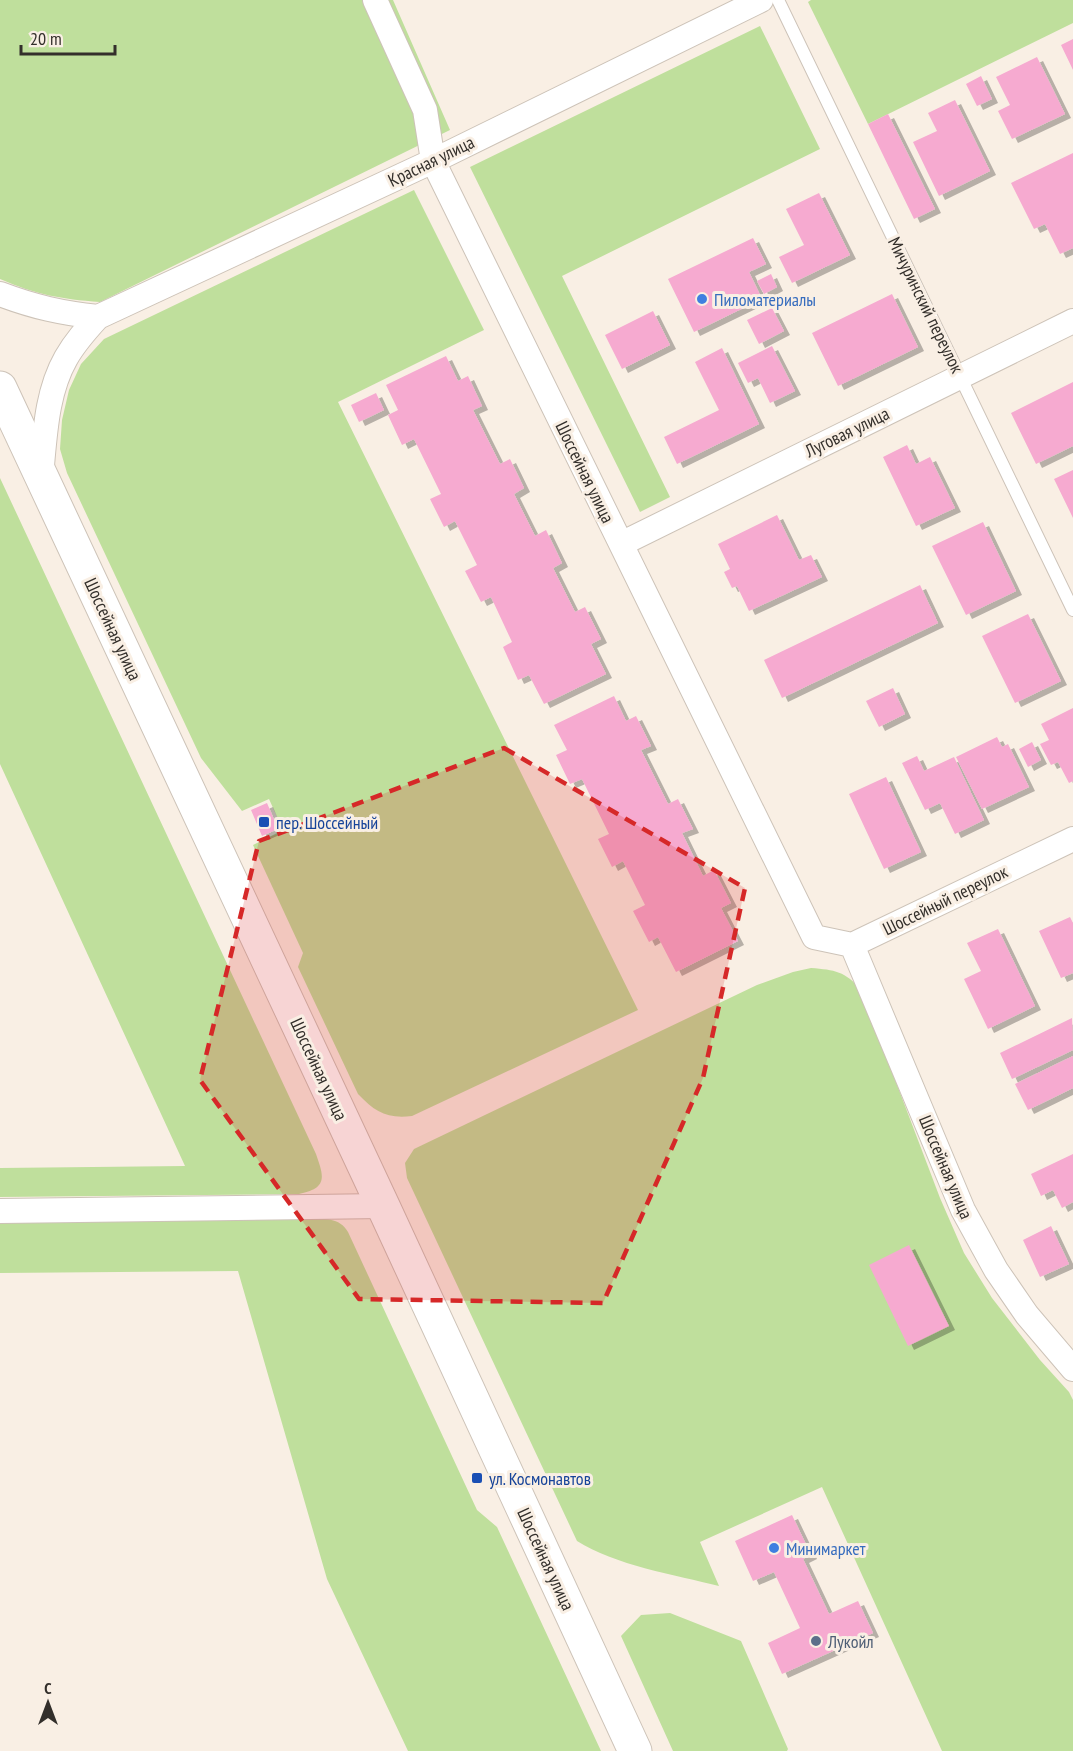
<svg xmlns="http://www.w3.org/2000/svg" width="1073" height="1751" viewBox="0 0 1073 1751" font-family="'PT Sans Narrow',sans-serif">
	<style>
		.green { fill: #bfdf9c }
		.building { fill: #f6aad0; filter: url(#shadow) }
		.lines { fill: none; stroke-linecap: round; stroke-linejoin: round }
		.lane-casing { stroke: #cdc3b8; stroke-width: 14 }
		.street-casing { stroke: #cdc3b8; stroke-width: 26 }
		.secondary-casing { stroke: #cdc3b8; stroke-width: 35 }
		.lane { stroke: #fff; stroke-width: 12 }
		.street { stroke: #fff; stroke-width: 24 }
		.secondary { stroke: #fff; stroke-width: 33 }
		.marked { fill: #d62828; fill-opacity: 0.2; stroke: #d62828; stroke-width: 4.5; stroke-dasharray: 12 8; stroke-linejoin: round }
		.shop-dot { fill: #3f7fe0; stroke: #f9efe4; stroke-width: 2 }
		.transit-dot { fill: #1a4fb4; stroke: #f9efe4; stroke-width: 2 }
		.service-dot { fill: #5c6f8a; stroke: #f9efe4; stroke-width: 2 }
		.labels { text-anchor: middle; dominant-baseline: central; stroke-width: 6; stroke-linejoin: round; paint-order: stroke }
		.street-label { font-size: 18px; fill: #332f2b; stroke: #f9efe4 }
		.shop-label { font-size: 18px; fill: #366cbe; stroke: #f9efe4; text-anchor: start }
		.transit-label { font-size: 18px; fill: #164399; stroke: #f9efe4; text-anchor: start }
		.service-label { font-size: 18px; fill: #4e5e75; stroke: #f9efe4; text-anchor: start }
	</style>
	<defs>
		<filter id="shadow"><feDropShadow dx="6" dy="4" stdDeviation="0" flood-color="#0004"/></filter>
	</defs>
	<rect width="100%" height="100%" fill="#f9efe4"/>
	<path class="green" d="M0,0H393L450,130L100,302C61,299 37,295 0,279Z
		M811,0H1073V23L868,124L808,2Z
		M760,26L820,149L562,276L670,497L640,512L470,167Z
		M414,190L484,330L338,402L638,1010L412,1116C387,1119 375,1112 358,1094L298,967L303,953L253,845L283,830L269,799L242,811L201,758L67,473L60,449L62,420L69,390L81,364L104,339Z
		M0,478L316,1154C324,1177 328,1188 299,1194L0,1197V1168L185,1166L0,764Z
		M811,968C835,970 845,971 861,990L940,1198L964,1253L992,1298L1040,1360L1069,1392L1073,1400V1751H942L822,1487L700,1542L719,1586C676,1575 614,1565 577,1541L407,1178L405,1163L414,1149L757,985L793,972Z
		M308,1218C323,1219 340,1217 348,1232L477,1510L497,1527L601,1751H408L327,1579L238,1271L0,1273V1222Z
		M670,1613L741,1641L788,1749L787,1751H673L621,1636L641,1615Z"/>
	<path class="building" d="M1073,39V70L1061,45Z
		M1037,57L1065,114L1012,139L998,111L1010,105L996,77Z
		M981,76L992,99L977,106L966,84Z
		M955,100L990,171L939,196L913,142L937,131L928,113Z
		M888,114L935,209L914,219L868,124Z
		M1073,153V248L1060,254L1045,224L1034,229L1011,183Z
		M819,193L850,255L792,283L779,257L804,245L786,209Z
		M753,238L766,264L749,272L762,299L694,332L668,279Z
		M771,274L777,287L764,294L757,281Z
		M892,294L918,347L838,386L812,333Z
		M772,308L784,331L759,344L747,320Z
		M653,311L670,345L622,369L605,335Z
		M772,346L795,391L770,403L758,378L748,383L738,363Z
		M722,348L759,424L677,464L664,437L719,410L695,362Z
		M446,356L458,381L468,376L482,406L473,410L500,464L510,459L524,488L514,494L535,536L546,530L562,563L553,568L575,612L585,607L601,639L591,644L606,674L544,704L529,675L518,680L503,647L512,642L491,597L481,602L465,571L477,565L455,521L444,527L430,499L441,494L414,439L402,445L388,415L398,410L386,385Z
		M1073,382V446L1036,464L1011,413Z
		M376,393L384,410L359,422L351,405Z
		M907,445L916,464L930,457L955,508L916,526L883,457Z
		M1073,470V518L1054,479Z
		M777,515L799,560L811,555L822,577L749,611L737,586L732,588L724,572L730,569L718,544Z
		M983,522L1016,591L966,615L932,546Z
		M920,585L938,623L782,698L764,660Z
		M1028,614L1061,681L1015,703L982,636Z
		M893,688L905,714L879,727L866,701Z
		M614,696L626,721L636,716L651,746L641,750L668,804L678,799L693,829L682,833L703,876L714,870L731,903L721,908L738,941L676,972L658,937L649,942L633,911L645,905L623,861L612,867L598,839L609,834L582,779L570,784L556,755L567,750L554,725Z
		M1073,708V781L1069,783L1058,762L1051,765L1040,744L1049,740L1041,724Z
		M997,737L1002,747L1008,744L1029,787L982,809L956,757Z
		M1032,742L1041,760L1028,767L1019,749Z
		M917,756L924,771L954,757L984,820L955,834L940,803L925,810L902,763Z
		M886,777L921,852L884,869L849,794Z
		M267,803L278,829L262,836L251,810Z
		M1070,917L1073,923V973L1061,978L1039,931Z
		M998,929L1035,1006L988,1029L964,979L981,971L967,943Z
		M1072,1018L1073,1050L1012,1079L1000,1053Z
		M1073,1056V1088L1028,1110L1015,1084Z
		M1073,1154V1202L1062,1208L1053,1190L1041,1196L1031,1174Z
		M1051,1226L1069,1264L1040,1277L1023,1240Z
		M909,1245L949,1326L908,1346L869,1265Z
		M792,1515L811,1555L803,1559L829,1614L858,1601L873,1633L782,1674L768,1643L800,1628L774,1572L753,1581L735,1541Z"/>
	<g class="lines">
		<g class="lane-casing">
			<path id="lane" d="M778,0L1073,610"/>
		</g>
		<g class="street-casing">
			<path id="street" d="M375,0L425,110L433,161L814,937L852,945L1073,839
				M0,294C34,307 62,313 98,317
				M41,476C45,436 46,393 66,358C75,342 86,330 98,317L433,161L761,0
				M621,544L1073,321
				M852,945L963,1210L996,1270L1027,1315L1073,1369
				M0,1211L383,1206"/>
		</g>
		<g class="secondary-casing">
			<path id="secondary" d="M0,388L383,1206L635,1751"/>
		</g>
		<use href="#lane" class="lane"/>
		<use href="#street" class="street"/>
		<use href="#secondary" class="secondary"/>
	</g>
	<path class="marked" d="M504,748L745,888L703,1078L603,1303L359,1299L200,1080L259,841Z"/>
	<g class="shop-dot">
		<circle cx="702" cy="299" r="6"/>
		<circle cx="774" cy="1548" r="6"/>
	</g>
	<g class="transit-dot">
		<rect x="258" y="816" width="12" height="12" rx="3"/>
		<rect x="471" y="1472" width="12" height="12" rx="3"/>
	</g>
	<circle class="service-dot" cx="816" cy="1641" r="6"/>
	<g class="labels">
		<g class="street-label">
			<text transform="translate(431 161) rotate(-26)">Красная улица</text>
			<text transform="translate(926 305) rotate(64)">Мичуринский переулок</text>
			<text transform="translate(847 432) rotate(-26)">Луговая улица</text>
			<text transform="translate(585 472) rotate(64)">Шоссейная улица</text>
			<text transform="translate(113 629) rotate(65)">Шоссейная улица</text>
			<text transform="translate(945 900) rotate(-26)">Шоссейный переулок</text>
			<text transform="translate(319 1069) rotate(65)">Шоссейная улица</text>
			<text transform="translate(946 1167) rotate(67)">Шоссейная улица</text>
			<text transform="translate(546 1559) rotate(65)">Шоссейная улица</text>
		</g>
		<g class="shop-label">
			<text x="714" y="299">Пиломатериалы</text>
			<text x="786" y="1548">Минимаркет</text>
		</g>
		<g class="transit-label">
			<text x="276" y="822">пер. Шоссейный</text>
			<text x="489" y="1478">ул. Космонавтов</text>
		</g>
		<g class="service-label">
			<text x="828" y="1641">Лукойл</text>
		</g>
	</g>
	<g transform="translate(48 1703)" stroke="#f9efe4" stroke-width="4.5" paint-order="stroke">
	<path d="M0-4.5L10 22L0 15L-10 22Z" fill="#332f2b"/>
	<text y="-9" font-size="16" font-weight="bold" text-anchor="middle" fill="#332f2b">С</text>
	</g>
	<path d="M21 45v9h94v-9" fill="none" stroke="#332f2b" stroke-width="3"/>
	<text x="30" y="45" font-size="18" fill="#332f2b" stroke="#f9efe4" stroke-width="4.5" paint-order="stroke">20 m</text>
</svg>
